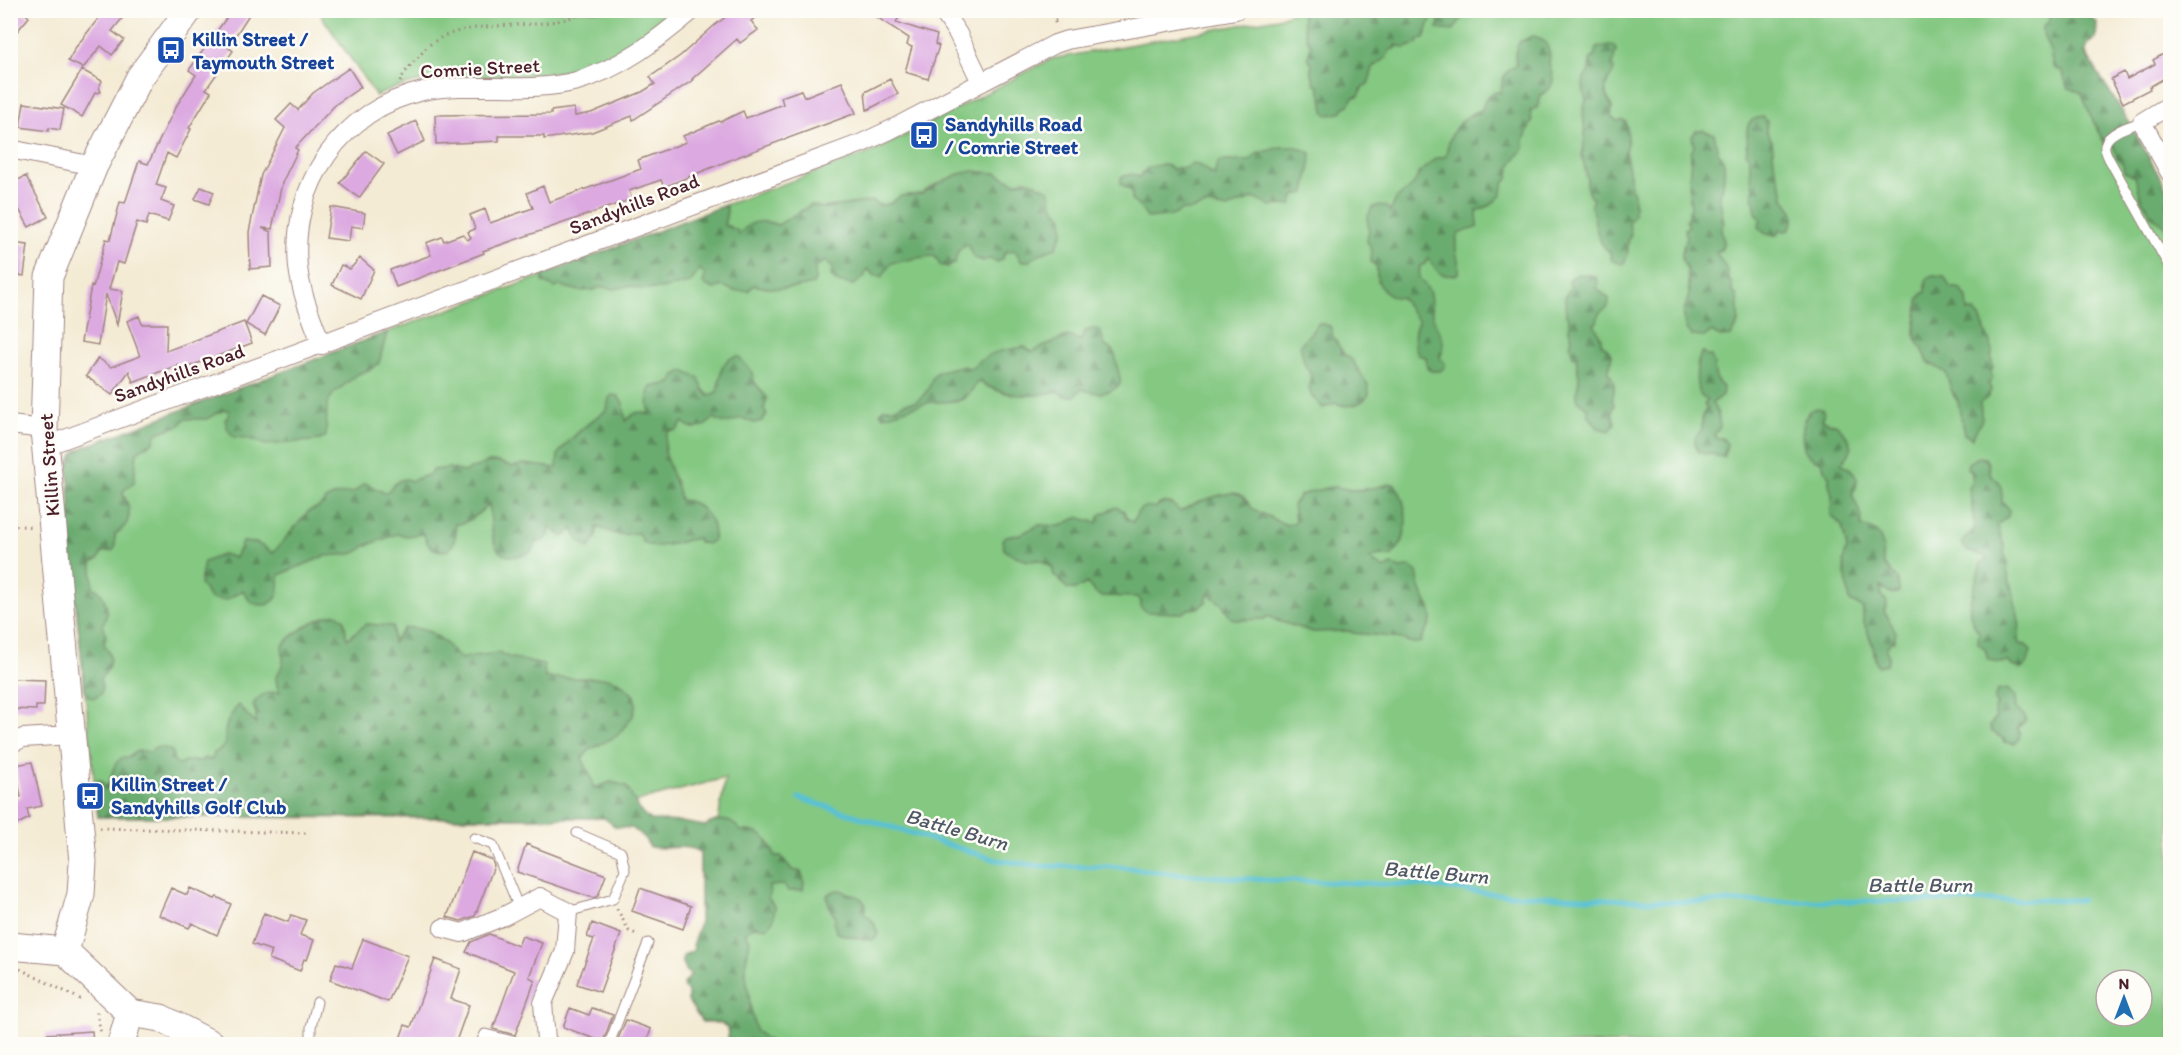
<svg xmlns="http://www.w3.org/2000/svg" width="2181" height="1055" viewBox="0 0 2181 1055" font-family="Itim,sans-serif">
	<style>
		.green { fill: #84c882; stroke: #677456; stroke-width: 1.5; fill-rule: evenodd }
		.forest { fill: url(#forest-firs); stroke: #5a664e; stroke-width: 1.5 }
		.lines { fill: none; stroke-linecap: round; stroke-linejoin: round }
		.stream { stroke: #58c1d4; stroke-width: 5 }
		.building { fill: #dca9e1 }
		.lane-casing { stroke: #9f8580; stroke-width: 11 }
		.street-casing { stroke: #9f8580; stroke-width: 20 }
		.secondary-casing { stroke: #9f8580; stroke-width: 29 }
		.path { stroke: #9f8580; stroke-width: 3; stroke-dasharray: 1.5 4.5; stroke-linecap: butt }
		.lane { stroke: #fff; stroke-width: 9 }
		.street { stroke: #fff; stroke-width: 18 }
		.secondary { stroke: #fff; stroke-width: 27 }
		.labels { text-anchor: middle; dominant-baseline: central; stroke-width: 5; stroke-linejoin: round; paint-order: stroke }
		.transit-label { font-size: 20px; font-weight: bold; fill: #164399; stroke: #fdfcf7; text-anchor: start }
		.street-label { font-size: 20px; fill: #4a1f2b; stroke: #fdfcf7 }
		.water-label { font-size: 21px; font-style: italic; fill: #4f5866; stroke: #fdfcf7 }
	</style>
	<defs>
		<pattern id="forest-firs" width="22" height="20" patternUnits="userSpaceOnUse" patternTransform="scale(1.5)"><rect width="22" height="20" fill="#6bac70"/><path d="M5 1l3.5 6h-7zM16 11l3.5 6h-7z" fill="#5a8b5c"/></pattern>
	</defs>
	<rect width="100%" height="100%" fill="#fdfcf7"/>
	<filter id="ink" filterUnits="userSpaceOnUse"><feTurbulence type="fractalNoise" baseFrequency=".0167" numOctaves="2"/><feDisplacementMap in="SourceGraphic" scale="12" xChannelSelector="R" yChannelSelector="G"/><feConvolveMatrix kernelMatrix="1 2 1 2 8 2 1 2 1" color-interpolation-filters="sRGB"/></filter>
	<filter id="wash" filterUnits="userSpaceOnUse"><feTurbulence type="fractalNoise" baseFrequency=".008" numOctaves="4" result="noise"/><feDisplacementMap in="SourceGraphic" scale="24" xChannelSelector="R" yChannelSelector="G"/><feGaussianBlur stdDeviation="1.35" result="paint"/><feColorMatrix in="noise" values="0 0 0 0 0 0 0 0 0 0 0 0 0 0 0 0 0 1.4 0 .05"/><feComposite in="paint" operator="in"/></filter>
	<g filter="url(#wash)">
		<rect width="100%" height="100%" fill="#f4ebd4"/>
		<path class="green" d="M325,11V10L675,11C649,34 621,56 587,66C516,87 446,62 376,96L321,15Z
			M1296,11H2062L2170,198V1044H758L709,879L725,778L574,818L98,817L71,558L69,467L70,460L77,450L387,332L564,268L1039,190L1025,179L1015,183L997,173L959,174L931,187L921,194L901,196L889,204L879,206L873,201L823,208L811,205L778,225C761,219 750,221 739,236L730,227L724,225L727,211L725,205L877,150L1051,59L1278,18ZM2106,980H2142V1016H2106Z"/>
		<path class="forest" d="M1301,10H1463V11L1462,18L1453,31L1438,29L1439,18L1436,16L1432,17L1424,38L1420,39L1417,44L1405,48L1396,45V48L1390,50L1386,58L1373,68L1368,84L1362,88L1359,96L1353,97L1349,105L1343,108L1342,112C1320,119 1325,112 1322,97C1320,88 1319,97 1320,87L1315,85L1311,70L1312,64L1308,58L1311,45L1306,38Z
			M2051,11H2085L2097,23L2096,39L2088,44L2085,53L2131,125L2170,196V231L2150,214L2147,206L2142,201L2135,177L2124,171L2123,164L2117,158L2114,146C2110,146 2108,146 2105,143C2101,140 2083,99 2082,93L2067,87L2063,72L2054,68C2051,62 2052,58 2050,52C2048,41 2042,41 2043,26L2048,23Z
			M1533,36C1546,38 1552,51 1549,63C1553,78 1558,84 1541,95L1538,107L1530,111L1532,121L1524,140V149L1511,164L1508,179L1503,184L1502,194L1491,205L1477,211L1478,227L1458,234C1452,247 1460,259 1459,273C1443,280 1436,272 1428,258L1425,264L1420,266L1419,278C1437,298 1427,297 1433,318C1439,336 1448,337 1440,358L1445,363V367L1440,371H1431L1427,368L1426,357L1418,355C1414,344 1412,331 1419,321C1412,314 1407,307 1402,298C1385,297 1375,284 1377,267L1371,262L1372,251L1367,241L1369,230L1367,218L1373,207C1381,204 1387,204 1390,212L1396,199L1413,185L1420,172L1435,159L1446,156C1448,135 1460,115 1482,110C1484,99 1489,91 1501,92C1502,80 1504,71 1516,66L1515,54L1519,42Z
			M1610,45L1614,46L1616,50L1612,66L1614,69C1613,76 1609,77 1607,83C1603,92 1609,100 1612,108L1611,117L1617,121L1623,120L1626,122L1628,139L1625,151L1630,175V186L1634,193V213L1629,224L1631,234C1624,245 1632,254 1623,264L1612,261L1610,252C1596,245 1595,218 1591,204L1593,199L1589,194L1586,185L1587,179L1582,155L1585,137L1583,112L1586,100L1583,86L1584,78L1589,72L1590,60L1594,57L1596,48Z
			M1763,117L1767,121L1766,131L1772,141L1774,163L1784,194V198L1794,213V219L1789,230L1785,231L1780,230L1779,234C1771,237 1762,234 1759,226L1761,218L1756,214L1753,193L1754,188C1751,183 1749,164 1750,158L1746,153C1752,139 1737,120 1763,117Z
			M1703,130L1714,134C1716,139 1716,144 1717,149C1719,157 1718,150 1722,157C1726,165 1724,188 1719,195L1724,222L1721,229L1724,242L1721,250L1716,251C1719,260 1729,268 1728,279L1732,284V292L1737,296C1738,312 1742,323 1731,336L1720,337L1711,332L1704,337L1692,336L1686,329L1684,320V311L1689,295L1687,270L1682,259V252L1686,237L1685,229L1689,226L1686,221L1691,207L1689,190L1691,153L1694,147L1692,136L1696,131Z
			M1280,147H1297L1311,153C1311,167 1307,179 1305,193L1295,195L1291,205L1270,206L1254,198C1245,203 1235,203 1228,209L1207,205L1191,210H1182L1174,215L1147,218L1142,209L1132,201V191L1121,184V177L1132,174L1140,177C1144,165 1165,161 1174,170L1176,168H1185L1192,163C1202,166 1207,169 1214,176L1217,164L1220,161H1249L1257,154Z
			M973,171L996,173L1015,183C1032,177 1034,184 1049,190L1054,207L1063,218V232L1056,248L1037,255L1030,261H1021L1015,250L1005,252L1003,258L997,262L989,259L983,261L974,258L968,245C957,249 957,252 955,263L948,267L940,265L935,256C920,256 906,261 891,263L882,277L874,275L867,269L864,277L854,285L837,282L831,276L833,268L825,261L815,267V280L813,284C793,289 774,291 754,285L748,291H734L723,286L714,289L703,284L705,275L700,269L690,283L660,289H641L629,286L614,289L602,287L593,290L580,291L560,286L555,288L543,282V275L725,205L727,211L724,225L737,230L739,235C750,220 761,219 778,225L811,205L823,208L873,201L879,205L889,204L901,196L921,194L939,183L959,174Z
			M1579,274C1589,276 1601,272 1597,288L1609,299L1608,307L1599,313L1597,322L1594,324L1601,338V343C1613,354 1614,355 1608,372C1616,381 1615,388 1612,399L1614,404L1612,413L1615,423L1610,431L1598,428L1588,414V408C1571,399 1578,392 1579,378C1579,371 1575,366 1577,358L1573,356C1571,349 1569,344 1572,338L1569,330V318L1566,315L1565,298L1571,286L1569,282L1571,278Z
			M1933,275L1944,276L1950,287L1961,289L1967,298L1968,311L1975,312L1980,317L1993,351L1991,357L1993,368L1990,373L1993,377L1991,382L1988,383L1991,389L1989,396L1980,403L1982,419L1972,438L1964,434L1958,402L1952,392L1946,373L1928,362C1925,353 1921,348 1917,340C1913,331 1916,326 1917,317C1919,307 1914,298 1926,292V281L1928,277Z
			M1319,323L1330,326L1333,337L1343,353L1352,360L1368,385L1369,394C1362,405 1347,409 1336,403L1323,408L1311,395L1309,387L1311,375L1305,365L1300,345Z
			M1093,329L1100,330L1105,346C1118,351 1115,359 1118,370C1119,376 1121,377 1120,384C1109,396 1096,394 1081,389L1075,396H1064L1057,391C1030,399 1002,396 978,381C964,405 959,401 934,402C927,402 897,412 888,415L883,416L880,413L884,408H897L905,403L915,402L923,396L929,388L933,376L939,371L961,366L972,368C989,351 1002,350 1025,347L1032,352L1067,336L1081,340L1085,331Z
			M387,332L379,363L371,369L358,374L333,394L327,404L326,436L320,440L266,445L247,438L234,437L228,430L225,420L229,415V410C221,409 213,415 207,419H184L180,425L157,433L153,442L137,452L134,482L122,492C132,509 133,524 115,534V548L112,551L102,552L99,559L92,563L93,587C105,593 112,613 102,624L106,636L104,645C114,657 111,668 100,679L102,687L101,694L95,698L89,697L85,690L71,558L69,467L73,454L84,447Z
			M1703,352L1706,356H1711C1717,367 1711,379 1723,387L1722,395L1712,403L1718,414L1720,427L1714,435L1716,438H1722L1727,444L1724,457L1716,456L1713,453L1705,454L1699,452C1693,443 1693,436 1702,430V416L1707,408L1704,405L1707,399L1700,395C1695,386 1695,360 1703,352Z
			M738,356L752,371L753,380L767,398L764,409L767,414L762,421L754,423L742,418C732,422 724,426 714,418C704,428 694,433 683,422L677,430L668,431C657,457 677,474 680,500C699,500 718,521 713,540L707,544L698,542V538C684,540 654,552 643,542C641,540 640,536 638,533L619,535L597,527L596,538L589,548L578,540L573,529L563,537L550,527L549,535L545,540L536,542L531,552C488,570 493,531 489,504C479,512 469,525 455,524C457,535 455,541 449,550C436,553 427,547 424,534L407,536L397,534L365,546L359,551L351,554L325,556L279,575C280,587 280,603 264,605C260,605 255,605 251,602C248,599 245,594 243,590L226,600L211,599L200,584L204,562L224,554L235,558L242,542L257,543L273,553L309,511L319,507L327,499L336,495L355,492L363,484H367L385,493C394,487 396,479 407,479L410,481L428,475L433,470L449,468L463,472L489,462H498L513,467L523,464L557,468L558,454C572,436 587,423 607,410L609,398L612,395L618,396L623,403L626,421C634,413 638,410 649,414L648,393L651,387L671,383L675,375L683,371L699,378L703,389L709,396L717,392L722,368L728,359Z
			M1817,408L1823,410L1824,415L1822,420L1837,425L1849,439L1851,448L1849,454L1841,463C1856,471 1862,479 1852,494L1862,517L1861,527C1883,528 1884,545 1883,563L1898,580L1899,592C1890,596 1888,591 1881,587V596L1886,600L1887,606L1884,611L1896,632L1894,641L1889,643L1886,651L1889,656L1887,664L1878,666C1873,657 1875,655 1873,647C1869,630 1862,629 1863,608L1850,601L1843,561L1847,548L1842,526L1831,515L1832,494L1829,484V476L1824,469L1822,461C1798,459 1799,428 1809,411Z
			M1979,457L1985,458L1988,463L1990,474C2001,482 2002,487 2002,501L2009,509L2008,516L1997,525L2005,548L2004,553L2008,562L2006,566C2010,584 2016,602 2019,621C2021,630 2017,635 2019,644L2026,645L2031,651L2027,665L2021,669L2012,666L2009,662L1999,663L1988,659L1985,649L1978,643L1979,632C1959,610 1977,586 1981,563L1987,558C1978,552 1967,555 1962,543C1966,536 1971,534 1975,528L1969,488L1972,482V473L1967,468L1968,463Z
			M1390,484H1395C1409,505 1411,539 1391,556L1380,555L1370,558L1384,569L1392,565L1401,568L1410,567L1417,572C1418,578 1419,584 1421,590C1424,602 1434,607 1431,621C1429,629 1422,634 1421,642C1410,645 1407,640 1397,638C1382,635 1367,635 1353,633L1349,631L1313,632L1278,621L1269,616L1264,619L1236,620L1231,618L1222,604L1208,594L1206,602L1198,608L1189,609L1183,613L1147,612L1140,607L1141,601L1138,597L1101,596L1095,593L1087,583L1076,589H1068L1054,575L1052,567L1040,560L1028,561L1009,553L1004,549L1002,540L1006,536L1019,535L1039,525L1061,526L1078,517L1097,523L1100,515L1116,507L1124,511L1126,517L1133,522C1137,511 1142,503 1155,508C1163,499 1173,502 1180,512C1191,504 1226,490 1239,494C1247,497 1248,504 1252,508C1256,511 1280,522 1287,525L1295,522L1293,505L1300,495C1307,493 1327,487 1333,487C1340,486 1346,490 1352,490C1364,490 1379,487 1390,484Z
			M337,614L344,620L347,639L366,624L393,626V643L404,628C418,627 430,630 441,639C449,645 452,653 462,659C476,653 486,657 499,652L508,657L544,665L545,678H606L620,682L634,696L636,704L633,716L617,736L591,749L582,758L592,779L594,788L611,782L626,786L640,811L650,820L681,822L705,826C718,818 731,818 741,831C761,830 768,838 775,856H781L792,870L801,872L804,881L803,890L788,891L784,885L769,886L770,894L768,898L775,907L773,921L767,928L755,926L745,932L750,940L745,967L750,1004L756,1031L773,1044H729L727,1027L720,1023L702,1022L688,1001V992L684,988L683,984L691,975L686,971L682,959L684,955L694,950L693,943L700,922V852C684,843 669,850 650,847L643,836L632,828L616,827L604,818L98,817L94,781L101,780L106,787C114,778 109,769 121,758H128C135,750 140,750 150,752C158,745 163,747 172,751L174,761L180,765L184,761H200L204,758L212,760L214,753C230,745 223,741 226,727C227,720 234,711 238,705L256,724V713L253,705C261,693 267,692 280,692L277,686L276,677C284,666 284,659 282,646C295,632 317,616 337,614Z
			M2007,689L2015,696L2016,709L2025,716V722L2018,728C2021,735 2020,738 2015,744L2004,742L2002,738L1991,731L1990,726L1996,717L1994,709L1997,704L1994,701L1997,691Z
			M840,890L861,898L866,905L864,913C873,919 875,924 878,934L875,939C867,941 843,936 836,932L834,924L835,916L830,909L827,895L834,891Z"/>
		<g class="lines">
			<path class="stream" d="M799,798L997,860L1039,866L1122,867L1175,874L1268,880L1414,885L1495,894L1673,902L2082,900"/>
		</g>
		<g id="blocks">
			<path class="building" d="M10,10H21L29,17L10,40Z
				M105,10H129L112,31L124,40L112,55L101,46L83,68L68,61L76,47Z
				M232,10H252L228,47L233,51L206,89L211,92L189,128L191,129L176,158L167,153L156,185L166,188L161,201L174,206L168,221L149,215L146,225L137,222L124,264L117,262L109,289L123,291L117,325L106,294L98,345L81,342L91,286L93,287L106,239L110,240L120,202L125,203L139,161L148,164L175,108L196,75L189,70Z
				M735,10H766L751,21L758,30L740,43L737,39L692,79L693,80L633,120L632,116L592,132L544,139V136H499V141L436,144L435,115L551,114V111L574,108L575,116L591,113L642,92L655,84L650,77L680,56L715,25Z
				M866,10H904L896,22L937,35L935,44L939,46L928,79L905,72L912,47L907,45L909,38Z
				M2170,50V75L2149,87L2150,89L2123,103L2111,79L2124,72L2127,79L2155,64L2153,60Z
				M349,68L361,87L336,104L295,148L298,150L282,183L272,229L262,228L271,232L272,267L250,269L249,232L261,175L285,128L276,120L291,104L298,110L313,93Z
				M82,70L102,81L99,87L101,92L95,93L82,117L61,105Z
				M890,79L898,94L867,110L865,92Z
				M842,82L856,113L740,156L664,187L661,180L629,191L632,199L483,251L484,253L396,287L390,270L431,255L426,243L442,237L444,241L463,234L467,240L471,238L468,232L475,229L470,215L485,209L490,223L533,208L527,193L543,186L549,202L597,185L641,169L638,160L686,142L683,136L719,121L720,122L743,111L746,118L783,104L781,97L801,90L804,97Z
				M24,103L64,109L60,130L49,128V131L20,127Z
				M416,121L425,141L397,155L387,135Z
				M366,151L384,164L359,198L340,183Z
				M26,176L48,217L29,227L10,193V184Z
				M201,187L214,192L209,204L195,199Z
				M331,207L365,213L363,228L351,226L349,241L326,238Z
				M10,243L28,245L24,276L10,274Z
				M360,258L374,270L361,299L332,285L341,265L350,269Z
				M261,296L280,306L265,335L246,324Z
				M139,316L142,324H167L166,351L244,322L252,343L180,370L178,365L133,382L129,371L112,395L86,376L98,358L111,367L140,356L127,321Z
				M10,679L45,680L44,706H36V710L10,709Z
				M32,762L42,806L27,809L29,818L14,826L10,819V799L21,797L15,765Z
				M526,844L606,875L598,896L593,898L517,872Z
				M472,852L492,860L494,866L475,916L461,921L447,917Z
				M171,888L187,895L190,888L215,899L217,897L231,904L217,935L192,923L189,928L159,915Z
				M640,888L691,906L683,929L632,911Z
				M264,913L288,922L291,915L306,920L300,935L314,940L307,960L304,959L300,971L269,959L272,951L252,944Z
				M592,923L621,934L600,992L577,984L594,939L587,937Z
				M489,934L518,946L522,936L542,943L529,977L535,980L515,1035L493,1029L514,971L466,952L471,942Z
				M363,939L408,956L388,1002L330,980L336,963L352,968Z
				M435,959L461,969L451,999L469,1005L455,1044H398L405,1025L411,1027Z
				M570,1008L589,1015L592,1008L613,1015L603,1042L563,1027Z
				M626,1020L651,1029L646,1044H616Z
				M92,1031L93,1044H46V1034Z"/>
		</g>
	</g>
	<g filter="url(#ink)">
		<use href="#blocks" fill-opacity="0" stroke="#9f8580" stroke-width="1.5"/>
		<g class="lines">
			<g class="lane-casing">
				<path id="lane" d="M2142,122C2132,125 2107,132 2105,145C2104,149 2107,155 2109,159L2170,268
					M474,838L493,845L519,908
					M568,912L613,899L625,870L621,852L577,833
					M311,1044V1027L317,1002
					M480,1044L485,1034L524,1044
					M609,1044L648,943"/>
			</g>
			<g class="street-casing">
				<path id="street" d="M942,10L958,34L981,82
					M2170,105L2142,122L2170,173
					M10,149L94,166
					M322,345C312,319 301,294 298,267C290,185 342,109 423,91C474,81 527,94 577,81C620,69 659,39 693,10
					M10,425L44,429
					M46,446L862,143L890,130L1055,44L1067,40L1236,10
					M10,744L23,738L71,735
					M443,928L462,933L504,916L540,897L568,912L565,951L543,1003L546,1039L549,1044"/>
			</g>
			<g class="secondary-casing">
				<path id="secondary" d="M10,946L65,951L130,1013
					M65,951L81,894L83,862L44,429L49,277L94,166L140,77L189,10
					M130,1013L161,1018L211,1044
					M121,1044L130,1013"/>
			</g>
			<path class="path" d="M1052,10L1056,26
				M1055,20L1075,10
				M400,82C404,72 412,64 419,56C423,52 427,46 432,43C474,14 542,36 589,10
				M10,525L33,527
				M100,828L308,833
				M617,909L629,931L639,935
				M20,969L84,1001
				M97,1012L101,1035"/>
			<use href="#lane" class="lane"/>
			<use href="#street" class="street"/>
			<use href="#secondary" class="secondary"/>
		</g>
	</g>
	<defs>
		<g id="bus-square" transform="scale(1.5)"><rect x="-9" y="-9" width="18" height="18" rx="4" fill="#1a4fb4" stroke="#fdfcf7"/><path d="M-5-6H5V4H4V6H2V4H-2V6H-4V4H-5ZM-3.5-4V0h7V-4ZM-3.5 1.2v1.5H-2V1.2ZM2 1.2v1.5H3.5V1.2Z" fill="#fff"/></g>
	</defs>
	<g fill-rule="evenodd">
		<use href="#bus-square" x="171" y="50"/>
		<use href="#bus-square" x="924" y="135"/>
		<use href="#bus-square" x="90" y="796"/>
	</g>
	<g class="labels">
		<g class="transit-label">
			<text x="192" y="39">Killin Street /<tspan x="192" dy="23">Taymouth Street</tspan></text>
			<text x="945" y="124">Sandyhills Road<tspan x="945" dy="23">/ Comrie Street</tspan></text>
			<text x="111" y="784">Killin Street /<tspan x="111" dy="23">Sandyhills Golf Club</tspan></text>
		</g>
		<g class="street-label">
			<text transform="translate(480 68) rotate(-3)">Comrie Street</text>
			<text transform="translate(634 204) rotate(-21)">Sandyhills Road</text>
			<text transform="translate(179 373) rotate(-20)">Sandyhills Road</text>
			<text transform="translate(49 465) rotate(-94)">Killin Street</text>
		</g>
		<g class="water-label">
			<text transform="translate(957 829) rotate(16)">Battle Burn</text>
			<text transform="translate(1436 872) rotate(5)">Battle Burn</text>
			<text x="1920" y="884">Battle Burn</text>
		</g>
	</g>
	<rect width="2181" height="1055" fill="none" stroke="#fdfcf7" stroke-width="36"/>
	<g transform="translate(2124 998)"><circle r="28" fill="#fdfcf7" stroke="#b5a4a5" stroke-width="1.5"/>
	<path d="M0-4.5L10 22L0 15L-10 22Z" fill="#1f6fb2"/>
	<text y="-9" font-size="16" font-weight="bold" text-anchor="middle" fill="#4a1f2b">N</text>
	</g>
</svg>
